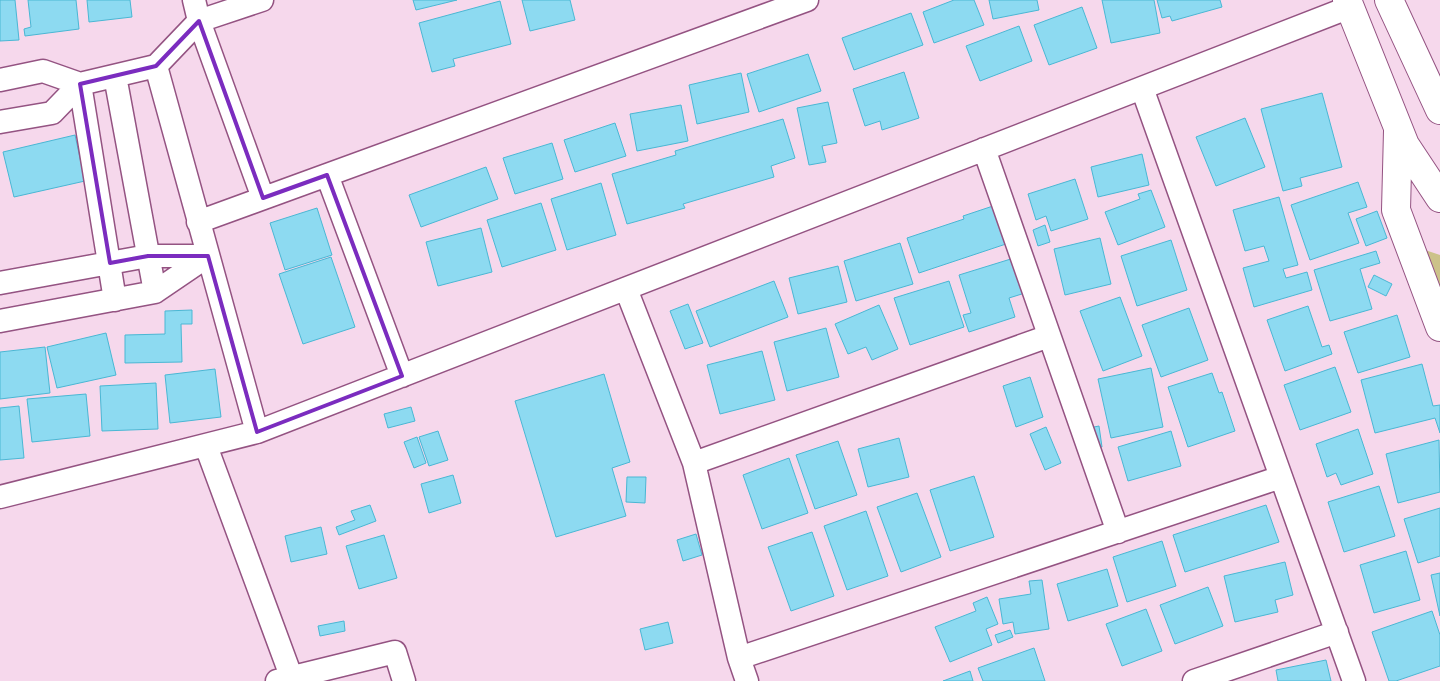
<svg xmlns="http://www.w3.org/2000/svg" width="1440" height="681" viewBox="0 0 1440 681" font-family="Rubik,sans-serif">
	<style>
		.green { fill: #ccc289 }
		.building { fill: #8ddaf1; stroke: #4ab7d4 }
		.lines { fill: none; stroke-linecap: round; stroke-linejoin: round }
		.street-casing { stroke: #945382; stroke-width: 25 }
		.secondary-casing { stroke: #945382; stroke-width: 30 }
		.street { stroke: #fff; stroke-width: 22 }
		.secondary { stroke: #fff; stroke-width: 28 }
		.marked { fill: none; stroke: #7b2cbf; stroke-width: 4; stroke-linejoin: round }
	</style>
	<rect width="100%" height="100%" fill="#f6d8ec"/>
	<path class="green" d="M1425,250L1440,255V291Z"/>
	<path class="building" d="M0,0H15L19,40L0,41Z
		M28,0H76L79,29L25,36L24,29L31,27Z
		M87,0H130L132,17L89,22Z
		M413,0H457L416,10Z
		M522,0H570L575,20L530,31Z
		M954,0H974L984,25L934,43L923,12Z
		M989,0H1037L1039,10L993,19Z
		M1102,0H1154L1160,33L1111,43Z
		M1157,0H1220L1222,7L1172,21L1170,16L1162,18Z
		M500,1L511,44L453,59L455,66L432,72L419,23Z
		M1082,7L1097,48L1049,65L1034,25Z
		M911,13L923,45L854,70L842,38Z
		M1019,26L1032,61L980,81L966,46Z
		M808,54L821,91L759,112L747,74Z
		M904,72L919,118L882,130L880,121L865,126L853,89Z
		M741,73L749,112L697,124L689,85Z
		M1322,93L1342,167L1300,178L1302,186L1283,191L1261,109Z
		M828,102L837,143L822,146L826,162L809,165L797,108Z
		M681,105L688,141L637,151L630,114Z
		M1245,118L1265,167L1216,186L1196,137Z
		M783,119L795,158L771,166L774,177L683,204L685,208L627,224L612,174L676,155L675,151Z
		M615,123L626,156L575,172L564,140Z
		M75,135L85,181L14,197L3,152Z
		M552,143L563,179L515,194L503,158Z
		M1142,154L1149,185L1098,197L1091,167Z
		M486,167L498,199L421,227L409,195Z
		M1075,179L1088,219L1051,231L1046,216L1036,220L1028,194Z
		M1358,182L1367,207L1348,213L1359,243L1310,260L1291,205Z
		M601,183L616,235L567,250L551,199Z
		M1151,190L1165,227L1118,245L1105,212L1140,199L1138,194Z
		M1279,197L1298,265L1283,269L1286,278L1307,272L1312,290L1254,307L1243,268L1269,261L1264,246L1245,251L1233,210Z
		M541,203L556,250L502,267L487,220Z
		M1002,203L1015,241L919,273L907,238L964,219L963,216Z
		M317,208L332,255L285,270L270,223Z
		M1377,211L1387,238L1366,246L1356,219Z
		M1045,225L1050,242L1038,246L1033,230Z
		M481,228L492,272L438,286L426,242Z
		M1100,238L1111,284L1065,295L1054,249Z
		M1171,240L1187,290L1137,306L1121,256Z
		M900,243L913,284L856,301L844,261Z
		M1376,251L1380,263L1360,269L1372,309L1330,321L1314,270Z
		M331,257L355,327L303,344L279,274Z
		M1014,258L1025,293L1009,298L1015,317L969,332L963,315L971,313L959,275Z
		M838,266L847,302L798,314L789,278Z
		M1374,275L1392,284L1386,296L1368,287Z
		M774,281L788,317L710,347L696,311Z
		M949,281L964,327L910,345L894,298Z
		M1120,297L1142,356L1103,371L1080,311Z
		M688,304L703,343L685,349L670,311Z
		M879,305L898,349L872,360L866,347L848,354L835,324Z
		M1308,306L1322,347L1329,345L1332,354L1285,371L1267,320Z
		M1189,308L1208,360L1161,377L1142,325Z
		M192,310V324H181L182,362L125,363V335L165,334V311Z
		M1397,315L1410,357L1358,373L1344,332Z
		M826,328L839,377L787,391L774,342Z
		M106,333L116,375L57,388L47,347Z
		M45,347L50,393L0,399V352Z
		M762,351L775,400L720,414L707,365Z
		M1422,364L1433,406L1440,405V433L1435,418L1375,433L1361,380Z
		M1335,367L1351,412L1300,430L1284,385Z
		M1151,368L1163,427L1111,438L1098,379Z
		M215,369L221,417L170,423L165,375Z
		M1212,373L1219,393L1222,392L1235,431L1188,447L1168,387Z
		M604,374L630,462L612,468L626,516L556,537L515,401Z
		M1030,377L1043,417L1016,427L1003,386Z
		M156,383L158,429L102,431L100,386Z
		M86,394L90,436L32,442L27,399Z
		M19,406L24,458L0,460V408Z
		M411,407L415,421L388,428L384,414Z
		M1099,426L1102,447L1092,449L1089,428Z
		M1046,427L1061,463L1045,470L1030,434Z
		M1358,429L1373,474L1341,485L1336,473L1327,477L1316,444Z
		M438,431L448,460L429,466L419,437Z
		M1171,431L1181,466L1128,481L1118,447Z
		M417,437L426,463L414,468L404,442Z
		M899,438L909,477L868,487L858,449Z
		M1439,440L1440,492L1398,503L1386,454Z
		M838,441L857,495L815,509L796,455Z
		M789,458L808,513L762,529L743,475Z
		M453,475L461,503L429,513L421,484Z
		M974,476L994,537L950,551L930,490Z
		M627,477H646L645,503L626,502Z
		M1379,486L1395,536L1344,552L1328,502Z
		M917,493L941,557L901,572L877,507Z
		M370,505L376,521L339,535L336,527L355,520L351,511Z
		M1266,505L1279,542L1185,572L1173,535Z
		M1440,508V556L1418,563L1404,519Z
		M866,511L888,576L847,590L824,526Z
		M321,527L327,554L291,562L285,536Z
		M812,532L834,596L791,611L768,547Z
		M696,534L702,555L683,561L677,540Z
		M384,535L397,578L359,589L346,546Z
		M1162,541L1176,586L1127,602L1113,557Z
		M1406,551L1420,600L1374,613L1360,565Z
		M1285,562L1293,595L1275,600L1278,612L1235,622L1224,576Z
		M1107,569L1118,606L1068,621L1057,584Z
		M1440,573V616L1431,575Z
		M1042,580L1049,629L1015,634L1013,622L1003,624L999,599L1031,594L1029,581Z
		M1208,587L1223,626L1175,644L1160,605Z
		M987,597L998,624L986,629L992,645L950,662L935,627L976,611L973,603Z
		M1146,609L1162,651L1122,666L1106,624Z
		M1432,611L1440,635V666L1396,681H1389L1372,632Z
		M344,621L345,631L320,636L318,626Z
		M668,622L673,643L645,650L640,629Z
		M1010,630L1013,637L998,643L995,635Z
		M1034,648L1045,681H983L978,668Z
		M1326,660L1331,681H1278L1276,670Z
		M970,671L973,681H943Z"/>
	<g class="lines">
		<g class="street-casing">
			<path id="street" d="M194,0L199,21L263,198
				M156,66L257,432
				M115,76L155,292
				M0,80L43,71L80,84L115,300
				M1142,88L1354,681
				M0,122L52,113L80,84L156,66L199,21L262,0
				M984,149L1118,532
				M327,175L402,376
				M198,222L807,0
				M0,283L148,256H208
				M626,289L694,463L1049,336
				M0,321L155,292L208,256
				M206,446L291,676
				M694,463L739,658
				M0,497L257,432L1350,7
				M277,681L395,652L404,681
				M747,681L739,658L1281,477
				M1194,681L1337,632"/>
		</g>
		<g class="secondary-casing">
			<path id="secondary" d="M1347,0L1405,145L1440,198
				M1389,0L1440,110
				M1398,131L1396,210L1440,327"/>
		</g>
		<use href="#street" class="street"/>
		<use href="#secondary" class="secondary"/>
	</g>
	<path class="marked" d="M199,21L263,198L327,175L402,376L257,432L208,256H148L110,263L80,84L156,66Z"/>
</svg>
